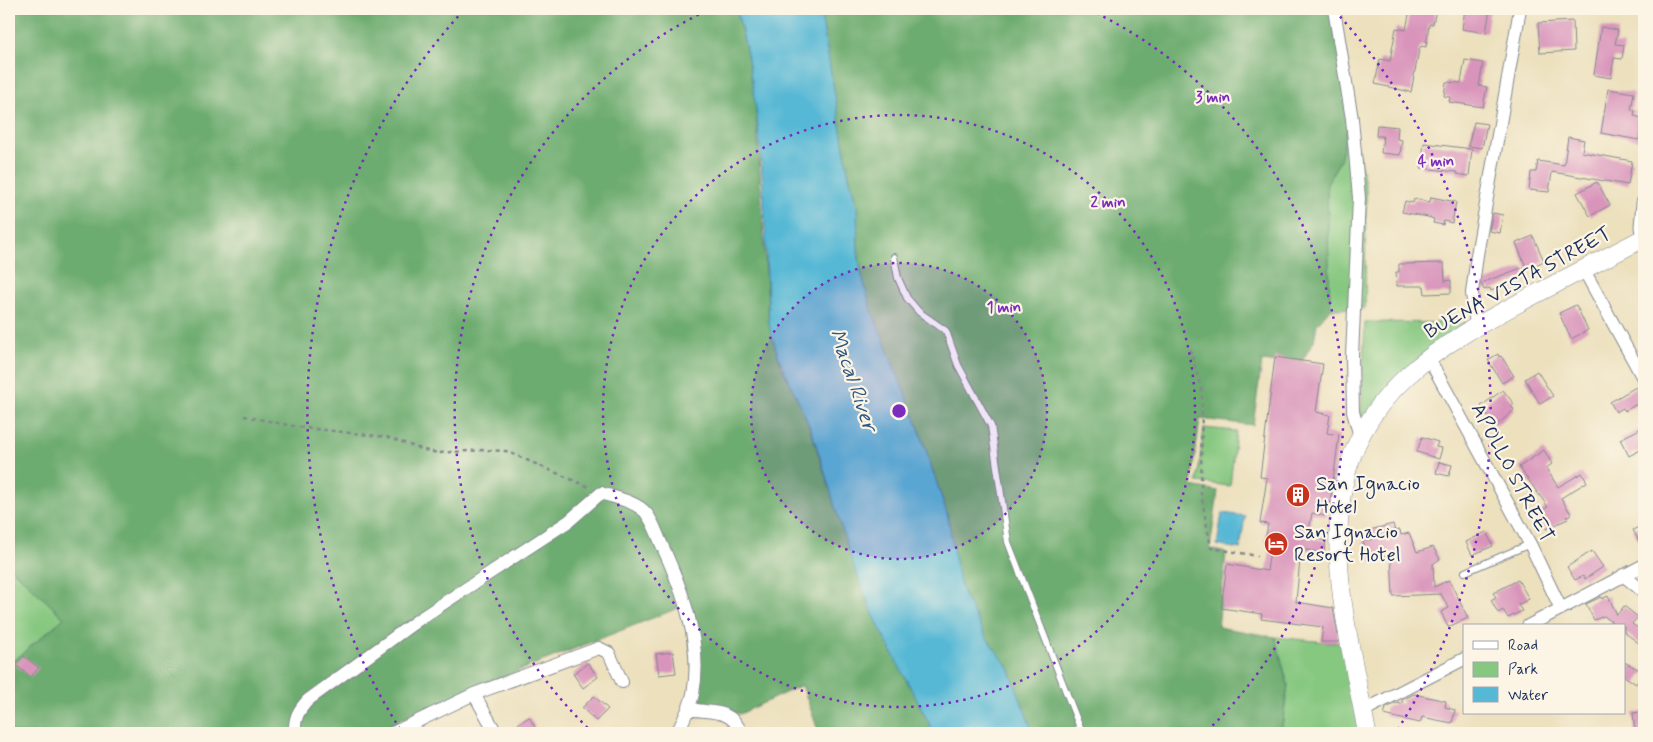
<svg xmlns="http://www.w3.org/2000/svg" width="1653" height="742" viewBox="0 0 1653 742" font-family="Mynerve,sans-serif">
	<style>
		.green { fill: #87c881; stroke: #517c70 }
		.forest { fill: #6dac6f; stroke: #446e66 }
		.water { fill: #57b8d5; stroke: #39749a }
		.building { fill: #d994bb }
		.lines { fill: none; stroke-linecap: round; stroke-linejoin: round }
		.service-casing { stroke: #84888e; stroke-width: 8 }
		.minor-casing { stroke: #84888e; stroke-width: 14 }
		.tertiary-casing { stroke: #84888e; stroke-width: 17 }
		.secondary-casing { stroke: #84888e; stroke-width: 19 }
		.path { stroke: #84888e; stroke-width: 2.5; stroke-dasharray: 4 4; stroke-linecap: butt }
		.service { stroke: #fff; stroke-width: 6 }
		.minor { stroke: #fff; stroke-width: 12 }
		.tertiary { stroke: #fff; stroke-width: 15 }
		.secondary { stroke: #fff; stroke-width: 18 }
		.ring { fill: none; stroke: #7b2cbf; stroke-width: 2.5; stroke-dasharray: 2.5 5 }
		.labels { text-anchor: middle; dominant-baseline: central; stroke-width: 4.5; stroke-linejoin: round; paint-order: stroke }
		.street-label { font-size: 20px; fill: #1b2f5e; stroke: #fcf5e5 }
		.poi-label { font-size: 20px; fill: #1b2f5e; stroke: #fcf5e5; text-anchor: start }
		.water-label { font-size: 21px; font-style: italic; fill: #2d5882; stroke: #fcf5e5 }
		.centre { fill: #7b2cbf; stroke: #fcf5e5; stroke-width: 2.5 }
		.ring-label { font-size: 15px; text-anchor: middle; font-weight: bold; fill: #7b2cbf; stroke: #fcf5e5; stroke-width: 4.5; stroke-linejoin: round; paint-order: stroke }
	</style>
	<rect width="100%" height="100%" fill="#fcf5e5"/>
	<filter id="ink" filterUnits="userSpaceOnUse"><feTurbulence type="fractalNoise" baseFrequency=".02" numOctaves="2"/><feDisplacementMap in="SourceGraphic" scale="10" xChannelSelector="R" yChannelSelector="G"/><feConvolveMatrix kernelMatrix="1 2 1 2 8 2 1 2 1" color-interpolation-filters="sRGB"/></filter>
	<filter id="wash" filterUnits="userSpaceOnUse"><feTurbulence type="fractalNoise" baseFrequency=".0096" numOctaves="4" result="noise"/><feDisplacementMap in="SourceGraphic" scale="20" xChannelSelector="R" yChannelSelector="G"/><feGaussianBlur stdDeviation="1.12" result="paint"/><feColorMatrix in="noise" values="0 0 0 0 0 0 0 0 0 0 0 0 0 0 0 0 0 1.4 0 .05"/><feComposite in="paint" operator="in"/></filter>
	<g filter="url(#wash)">
		<rect width="100%" height="100%" fill="#ece0bd"/>
		<path class="green" d="M1350,116L1366,189L1365,308L1330,309L1327,183L1340,160Z
			M1365,322L1481,323L1419,364L1360,437Z
			M1204,428L1236,431L1230,486L1197,482Z
			M9,566L64,618L9,665Z
			M1275,637L1346,644L1360,733H1281L1288,685Z"/>
		<path class="forest" d="M9,9H736L751,70L756,108L769,324L781,366L799,401L812,434L862,589L889,646L934,733H819L802,685L740,714L696,703L686,605L469,690L371,733H13L9,728V665L64,618L9,566Z
			M820,9H1333L1350,116L1340,160L1327,183L1330,309L1317,324L1314,341L1299,366L1262,361L1253,425L1200,419L1191,486L1218,491L1210,549L1226,553L1218,627L1275,637L1288,685L1281,733H1033L1009,668L986,637L964,595L957,572L948,517L918,426L871,309L861,272L858,251L857,206L849,177Z"/>
		<path class="water" d="M736,9H820L849,177L857,206L858,251L861,272L871,309L918,426L948,517L957,572L964,595L986,637L1009,668L1033,733H934C910,685 882,638 862,588C842,537 830,484 812,433C798,396 777,363 769,324C764,219 765,111 736,9Z
			M1222,513L1245,516L1240,549L1217,545Z"/>
		<g id="blocks">
			<path class="building" d="M1410,9H1436L1433,24H1429L1426,47L1421,46L1419,50L1411,92L1375,84L1380,59L1390,61L1396,28L1406,30Z
				M1465,9H1490L1486,33L1462,29Z
				M1573,21L1574,51L1540,53L1538,23Z
				M1601,27L1618,30L1615,44L1624,45L1622,59L1614,58L1611,78L1594,75Z
				M1465,60L1483,63L1479,86L1487,87L1483,107L1449,102L1450,97L1444,96L1446,82L1461,83Z
				M1608,89L1634,93L1631,110H1635L1634,116L1642,118L1639,140L1601,133Z
				M1474,122L1487,124L1482,148L1468,146Z
				M1377,125L1398,127L1397,139L1402,140L1400,155L1381,153L1383,136H1376Z
				M1568,137L1584,140L1582,152L1632,161L1628,185L1552,172L1549,192L1529,190L1531,172H1536L1538,161L1564,165Z
				M1424,143L1472,149L1469,176L1457,174V172L1421,168Z
				M1597,182L1610,205L1590,216L1577,193Z
				M1431,197L1456,202L1452,223L1444,221L1443,225L1433,223L1434,219L1428,217L1402,212L1405,201L1413,203L1414,199L1430,202Z
				M1493,213L1503,215L1500,233L1489,231Z
				M1533,236L1544,261L1527,269L1516,243Z
				M1444,263L1445,281L1451,280V293L1425,294L1424,286H1397L1396,272H1399V264Z
				M1524,267L1526,276L1491,291L1490,288L1484,290L1481,283Z
				M1576,305L1588,330L1571,339L1559,313Z
				M1498,354L1499,357L1501,356L1514,376L1502,383L1488,360Z
				M1275,357L1323,364L1316,412L1330,415L1327,433L1339,435L1330,504L1328,503L1326,516L1312,513L1308,537L1326,541L1324,553L1301,549L1296,602L1333,608L1339,642H1321L1323,627L1261,619L1262,614L1221,608L1227,564L1267,571L1271,543L1265,542L1268,524L1260,523L1267,478L1260,477Z
				M1537,371L1553,396L1540,404L1525,379Z
				M1636,387L1644,400L1625,411L1623,408L1616,412L1610,402Z
				M1503,390L1514,404L1511,406L1514,410L1496,426L1481,406Z
				M1644,427V448L1629,456L1620,439Z
				M1422,437L1438,442L1436,447L1442,448L1439,459L1417,452Z
				M1544,450L1552,464L1546,468L1558,487L1582,473L1587,482L1561,498L1571,514L1566,517L1568,519L1546,529L1538,516L1542,514L1540,511L1548,507L1519,467Z
				M1439,462L1452,465L1449,476L1436,473Z
				M1393,524L1395,531L1400,530L1401,535L1409,533L1417,552L1433,547L1440,559L1433,564L1434,587L1449,580L1468,618L1448,627L1441,612L1449,608L1441,594L1393,596L1391,555L1368,561L1363,541L1373,539L1370,530Z
				M1644,524V551L1633,530Z
				M1486,532L1493,546L1472,555L1466,542Z
				M1592,551L1603,567L1585,579L1583,576L1575,580L1567,567Z
				M1518,580L1529,599L1518,605L1522,611L1508,618L1503,610L1498,613L1491,600L1496,597L1493,593Z
				M1608,596L1617,615L1624,606L1638,617L1632,624L1644,632V647L1624,632V626H1609L1612,622L1604,616L1594,620L1586,604L1601,597L1602,599Z
				M673,652L676,673L659,675L656,654Z
				M24,656L39,668L30,677L15,664Z
				M1624,662L1644,672L1636,684L1624,676Z
				M588,663L598,677L583,688L573,674Z
				M1414,694L1446,701L1445,707L1455,710L1452,723L1422,717L1420,723L1384,715L1386,708L1396,703L1402,704V700Z
				M594,696L608,709L596,721L582,708Z
				M1644,712V733H1635L1633,713Z
				M529,717L535,727L523,733L518,724Z"/>
		</g>
	</g>
	<g filter="url(#ink)">
		<use href="#blocks" fill-opacity="0" stroke="#84888e" stroke-width="1"/>
		<g class="lines">
			<g class="service-casing">
				<path id="service" d="M894,257L898,278L907,298L919,312L946,331L958,365L991,426L1008,542L1082,733
					M1465,572L1530,544"/>
			</g>
			<g class="minor-casing">
				<path id="minor" d="M1334,9L1352,119L1359,198L1352,356L1353,412L1360,436
					M1584,270L1644,380
					M1476,325L1472,293L1477,255L1520,9
					M1428,357L1530,544L1561,609
					M1623,575L1644,592
					M1528,626L1644,565
					M474,694L496,733
					M688,709C711,713 732,708 741,733
					M1363,711L1464,659
					M295,733C294,718 298,711 308,700L418,620L569,521L601,493C615,498 636,501 646,513C653,521 657,534 661,543C682,589 703,643 693,694C690,708 683,721 677,733
					M393,733L474,694L599,648L609,653L622,682"/>
			</g>
			<g class="tertiary-casing">
				<path id="tertiary" d="M1644,238L1642,227L1644,203"/>
			</g>
			<g class="secondary-casing">
				<path id="secondary" d="M1367,733C1354,660 1332,584 1340,508C1352,392 1441,344 1534,295C1571,276 1607,257 1644,238"/>
			</g>
			<path class="path" d="M1190,349L1202,392L1201,494L1211,548L1258,556
				M244,416L298,427L387,437L424,450L438,453L483,450L506,451L591,488"/>
			<use href="#service" class="service"/>
			<use href="#minor" class="minor"/>
			<use href="#tertiary" class="tertiary"/>
			<use href="#secondary" class="secondary"/>
		</g>
	</g>
	<circle cx="899" cy="411" r="148" fill="#7b2cbf" fill-opacity=".12"/>
	<g class="ring">
		<circle cx="899" cy="411" r="148"/>
		<circle cx="899" cy="411" r="296"/>
		<path d="M593 733A444 444 0 0 1 708 10M1090 10A444 444 0 0 1 1205 733"/>
		<path d="M400 729A592 592 0 0 1 463 11M1335 11A592 592 0 0 1 1398 729"/>
	</g>
	<defs>
		<g id="building-disc" transform="scale(1.25)"><circle r="9.5" fill="#c8321e" stroke="#fcf5e5"/><path d="M-4-6H4V6H1V3H-1V6H-4ZM-2.5-4.3h1.7v1.8h-1.7ZM.8-4.3h1.7v1.8H.8ZM-2.5-1h1.7V.8h-1.7ZM.8-1h1.7V.8H.8Z" fill="#fff"/></g>
		<g id="hotel-disc" transform="scale(1.25)"><circle r="9.5" fill="#c8321e" stroke="#fcf5e5"/><path d="M-6-4.5h1.5V1H6V5H4.5V3h-9V5H-6ZM-4 0a1.8 1.8 0 1 1 3.6 0ZM.5 0V-2.5h3Q6-2.5 6 0Z" fill="#fff"/></g>
	</defs>
	<g fill-rule="evenodd">
		<use href="#building-disc" x="1298" y="495"/>
		<use href="#hotel-disc" x="1276" y="544"/>
	</g>
	<g class="labels">
		<g class="street-label">
			<text transform="translate(1518 283) rotate(-29)">BUENA VISTA STREET</text>
			<text transform="translate(1512 473) rotate(62)">APOLLO STREET</text>
		</g>
		<g class="poi-label">
			<text x="1316" y="484">San Ignacio<tspan x="1316" dy="23">Hotel</tspan></text>
			<text x="1294" y="532">San Ignacio<tspan x="1294" dy="23">Resort Hotel</tspan></text>
		</g>
		<g class="water-label">
			<text transform="translate(853 380) rotate(71)">Macal River</text>
		</g>
	</g>
	<circle cx="899" cy="411" r="8" class="centre"/>
	<g class="ring-label">
		<text x="1213" y="102">3 min</text>
		<text x="1436" y="166">4 min</text>
		<text x="1108" y="207">2 min</text>
		<text x="1004" y="312">1 min</text>
	</g>
	<rect width="1653" height="742" fill="none" stroke="#fcf5e5" stroke-width="30"/>
	<rect x="1463" y="624" width="162" height="90" fill="#fcf5e5" stroke="#a2a6af"/>
	<rect x="1473" y="641" width="25" height="8" fill="#ffffff" stroke="#a2a6af"/>
	<text x="1508" y="650" font-size="15" fill="#1b2f5e">Road</text>
	<rect x="1473" y="662" width="25" height="15" fill="#87c881" stroke="#a2a6af"/>
	<text x="1508" y="674" font-size="15" fill="#1b2f5e">Park</text>
	<rect x="1473" y="687" width="25" height="15" fill="#57b8d5" stroke="#a2a6af"/>
	<text x="1508" y="700" font-size="15" fill="#1b2f5e">Water</text>
</svg>
